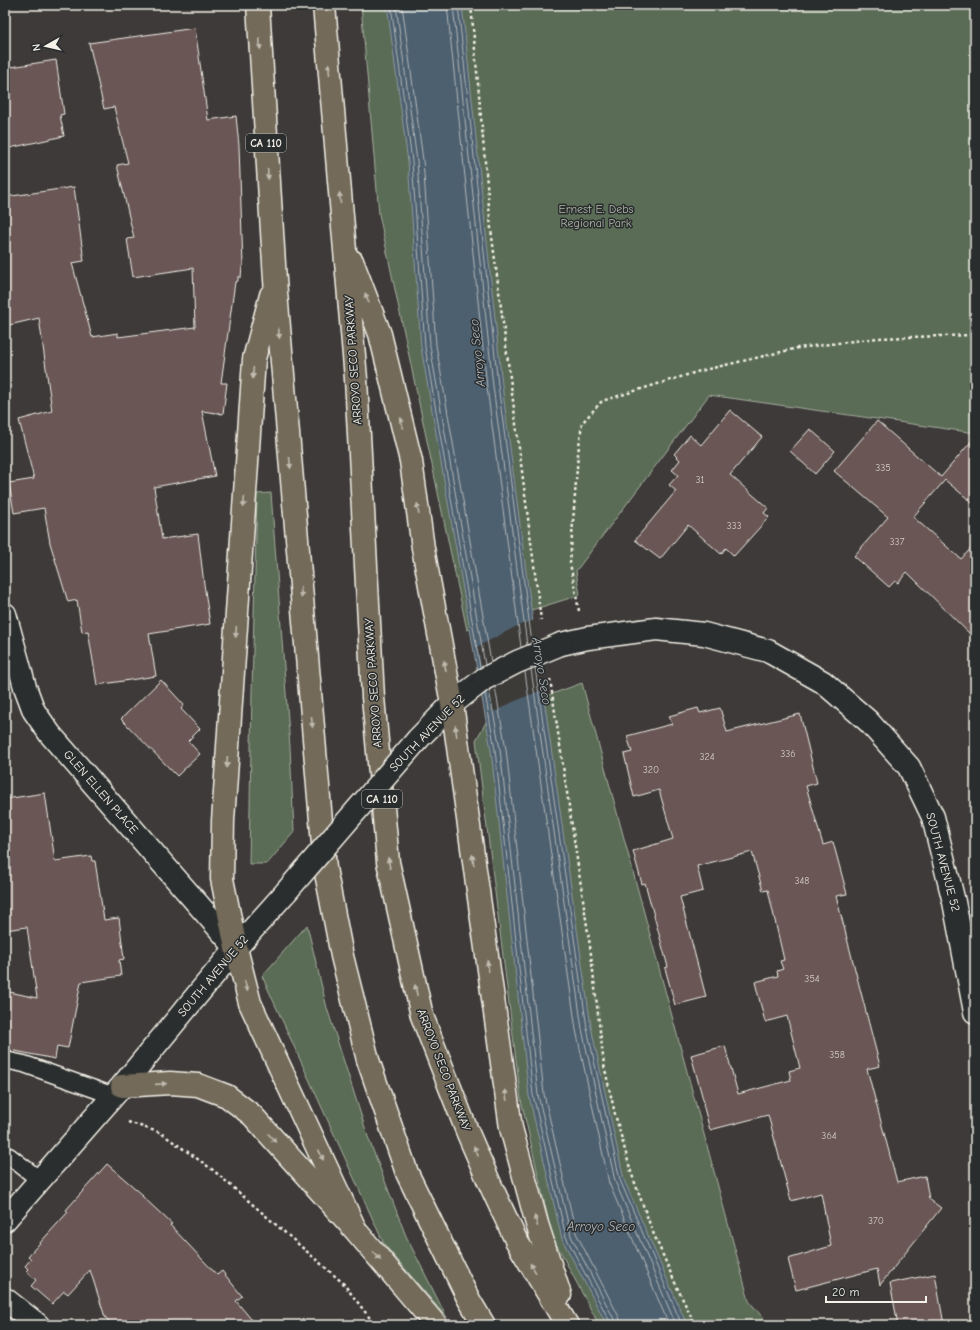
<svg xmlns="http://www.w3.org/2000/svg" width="980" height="1330" viewBox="0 0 980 1330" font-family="'Comic Neue',sans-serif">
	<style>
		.green { fill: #5a6c56; stroke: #a7ae9f }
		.water { fill: #4e6070; stroke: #909aa0 }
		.pier { fill: #3d3a39 }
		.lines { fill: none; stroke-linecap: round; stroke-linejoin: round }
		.shore { stroke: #b2b7b8; stroke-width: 1 }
		.building { fill: #695754; stroke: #f4f1e8 }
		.lane-casing { stroke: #f4f1e8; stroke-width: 19 }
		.street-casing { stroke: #f4f1e8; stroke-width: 25 }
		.secondary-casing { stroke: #f4f1e8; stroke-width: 25 }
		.highway-casing { stroke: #f4f1e8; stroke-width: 25 }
		.path { stroke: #f4f1e8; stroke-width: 2.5; stroke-dasharray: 3 3; stroke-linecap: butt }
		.lane { stroke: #2a2d2e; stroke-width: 16 }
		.street { stroke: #2a2d2e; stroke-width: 22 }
		.secondary { stroke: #2a2d2e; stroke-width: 22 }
		.highway { stroke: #736b5a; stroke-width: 22 }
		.secondary-bridge-casing { stroke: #f4f1e8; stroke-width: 25; stroke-linecap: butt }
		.secondary-bridge { stroke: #2a2d2e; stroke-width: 22 }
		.oneway { fill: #c0bbaf }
		.labels { text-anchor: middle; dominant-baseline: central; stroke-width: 3; stroke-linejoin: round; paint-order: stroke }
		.number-label { font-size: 10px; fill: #d1cac3 }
		.shield { fill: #2a2d2e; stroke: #b7b6b0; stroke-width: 1 }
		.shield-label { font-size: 11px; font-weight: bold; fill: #f4f1e8 }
		.park-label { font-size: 12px; fill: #afb5a6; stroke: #2a2d2e }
		.street-label { font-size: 12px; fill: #f4f1e8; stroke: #2a2d2e }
		.water-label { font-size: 13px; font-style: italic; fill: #b2b7b8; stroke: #2a2d2e }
	</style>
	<rect width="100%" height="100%" fill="#3d3a39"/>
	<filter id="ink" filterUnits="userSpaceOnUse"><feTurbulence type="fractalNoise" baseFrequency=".025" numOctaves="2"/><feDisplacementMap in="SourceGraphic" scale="8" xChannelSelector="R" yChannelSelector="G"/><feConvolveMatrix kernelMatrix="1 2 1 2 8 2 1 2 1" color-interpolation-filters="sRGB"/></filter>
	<g filter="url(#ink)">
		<path class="green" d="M361,5H975V433L709,395L576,571L580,595L467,630L379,214Z
			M271,493L290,747L294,832L267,864H249L252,691L257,494Z
			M582,683L749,1301L769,1325H599L552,1236L521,1100L476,740L489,717Z
			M307,925L327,1008L368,1137L406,1236L447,1318L384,1244L262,976Z"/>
		<path class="water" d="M387,5H462L502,385L527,580L591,1027L624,1180L687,1325H607L562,1239L529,1096L491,750L421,347L408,162Z"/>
		<path class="pier" d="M535,620L544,689L513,702L494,712L484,679L477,647L517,626Z"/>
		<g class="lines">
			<path class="shore" d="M391,5L412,161L425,347L480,667
				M396,5L417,161L430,346L485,665
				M402,5L423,160L436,345L491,662
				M447,5L487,387L521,647
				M453,5L493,386L527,645
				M458,5L498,385L532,643
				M535,667L587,1028L620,1180L682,1325
				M531,669L582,1029L615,1181L676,1325
				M525,672L576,1030L609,1183L669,1325
				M495,687L506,749L544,1094L576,1233L619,1317L621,1325
				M489,690L500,749L538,1095L571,1236L614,1319L615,1325
				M485,693L495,750L533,1095L566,1237L610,1322V1325"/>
		</g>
		<path class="building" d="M195,28L208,120L236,116L239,146L243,266H242L241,277H238V281L235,282L221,383H227L223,414L202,411L215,476L154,487L162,539L198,534L204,584L210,624L149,634L156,676L97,685L88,631L82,632L77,600L68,602L50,543L44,508L14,513L9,483L34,479L19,420L52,411L39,318L5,326V197L74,187L84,261L72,263L92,337L118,333V337L195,327L193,268L133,277L127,239L134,238L117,165L128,163L114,107L104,109L89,43Z
			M56,60L64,114L60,115L64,136L5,149V68Z
			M730,410L762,437L730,475L768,508L764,513L769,517L734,556L726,548L721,554L688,525L660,559L635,540L676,491L669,485L678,475L672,470L680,460L674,454L690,435L701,445Z
			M877,421L941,477L975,437V505L945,480L913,517L961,559L975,544V639L907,572L898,583L895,581L889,587L854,556L888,517L834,471Z
			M810,429L835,451L815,474L790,451Z
			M161,680L184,705L181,709L200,729L188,741L200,754L177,776L121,719Z
			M698,708L700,713L720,708L727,732L800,714L817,783L806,786L823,845L833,842L847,894L836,896L880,1066L867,1069L897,1182L925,1176L929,1199L941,1208L880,1285L877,1269L796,1290L788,1259L831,1246L821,1193L791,1201L768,1115L710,1130L703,1104L704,1103L691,1055L725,1046L738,1094L791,1080L789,1071L800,1068L787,1016L765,1022L755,982L778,976L777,971L783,969L780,961L784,960L768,890L763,891L752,852L697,866L703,891L680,897L706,997L675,1005L665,968L668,967L645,883L642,884L633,851L673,839L659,790L634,797L624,754L632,752L627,736L672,724L669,716Z
			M45,793L55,861L91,856L92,861H95L104,920L119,918L124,959L119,960L121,976L81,982L68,1048L57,1046L55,1059L5,1049V991L37,998L27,927L5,930V799Z
			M107,1164L143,1195L142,1196L172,1224L170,1225L217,1275L222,1271L242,1296L236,1301L256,1325H113L105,1317L90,1270L68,1294L64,1291L52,1304L31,1286L36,1280L26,1271L28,1269L25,1266L31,1259L28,1256L68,1212L66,1210Z
			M935,1274L944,1325H898L890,1283Z"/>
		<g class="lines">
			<g class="lane-casing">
				<path id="lane" d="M5,1060L24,1064L114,1096
					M5,1156H9L40,1180"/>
			</g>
			<g class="street-casing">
				<path id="street" d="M5,614L25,687L34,711L50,734L236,948
					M5,1299L38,1325"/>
			</g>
			<g class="secondary-casing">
				<path id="secondary" d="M561,644L588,638L656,629L704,634L768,651L823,682L868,721L909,767L933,817L954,902L975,1012
					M418,739L452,704L484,679
					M5,1220L122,1086L236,948L286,892"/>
			</g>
			<g class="highway-casing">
				<path id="highway" d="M258,5L275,280L325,868L342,956L368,1060L407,1173L468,1298L484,1325
					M324,5L356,379L373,697L388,862L422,1016L467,1131L490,1184L516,1240L567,1325
					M352,261L380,334L411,461L423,548L452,704L511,1128L537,1224L560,1295
					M271,295L254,359L223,821L222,879L236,948L250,1003L356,1231
					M122,1086L170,1083L198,1085L227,1096L252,1115L356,1231L436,1325"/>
			</g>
			<path class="path" d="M471,5L491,229L541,620
				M579,611L570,563L578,454L582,423L602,401L700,371L798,348L878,338L975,335
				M550,679L590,946L604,1065L615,1114L631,1172L652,1230L676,1285L695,1325
				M128,1122L161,1133L213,1170L343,1283L375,1325"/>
			<use href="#lane" class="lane"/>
			<use href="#street" class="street"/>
			<use href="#secondary" class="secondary"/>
			<use href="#highway" class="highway"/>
			<g class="secondary-bridge-casing">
				<path id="secondary-bridge" d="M484,679L517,662L561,644
					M286,892L418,739"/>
			</g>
			<use href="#secondary-bridge" class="secondary-bridge"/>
		</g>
		<defs><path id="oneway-solid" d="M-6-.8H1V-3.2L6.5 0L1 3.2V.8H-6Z"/></defs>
		<g class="oneway">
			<use href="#oneway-solid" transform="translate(260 44) rotate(86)"/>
			<use href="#oneway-solid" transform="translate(329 69) rotate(-95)"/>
			<use href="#oneway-solid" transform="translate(268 174) rotate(86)"/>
			<use href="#oneway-solid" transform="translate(340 198) rotate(-95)"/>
			<use href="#oneway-solid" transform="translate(367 298) rotate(-111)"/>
			<use href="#oneway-solid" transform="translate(279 333) rotate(85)"/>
			<use href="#oneway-solid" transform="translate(253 373) rotate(94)"/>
			<use href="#oneway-solid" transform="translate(402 423) rotate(-103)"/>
			<use href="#oneway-solid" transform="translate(290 463) rotate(85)"/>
			<use href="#oneway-solid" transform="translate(244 502) rotate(94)"/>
			<use href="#oneway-solid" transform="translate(418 509) rotate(-98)"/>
			<use href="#oneway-solid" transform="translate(301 592) rotate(85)"/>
			<use href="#oneway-solid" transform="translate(236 632) rotate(94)"/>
			<use href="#oneway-solid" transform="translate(445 666) rotate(-100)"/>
			<use href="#oneway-solid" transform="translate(312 722) rotate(85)"/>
			<use href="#oneway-solid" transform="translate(456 731) rotate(-98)"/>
			<use href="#oneway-solid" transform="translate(227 762) rotate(94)"/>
			<use href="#oneway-solid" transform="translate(473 860) rotate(-98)"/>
			<use href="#oneway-solid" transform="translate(389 863) rotate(-100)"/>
			<use href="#oneway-solid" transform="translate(488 966) rotate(-98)"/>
			<use href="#oneway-solid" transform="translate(246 986) rotate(76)"/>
			<use href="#oneway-solid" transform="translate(416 990) rotate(-102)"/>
			<use href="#oneway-solid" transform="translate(161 1084) rotate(-4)"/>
			<use href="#oneway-solid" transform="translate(506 1095) rotate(-98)"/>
			<use href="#oneway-solid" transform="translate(272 1138) rotate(48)"/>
			<use href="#oneway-solid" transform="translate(476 1151) rotate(-113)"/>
			<use href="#oneway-solid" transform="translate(321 1155) rotate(65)"/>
			<use href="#oneway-solid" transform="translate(536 1221) rotate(-106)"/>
			<use href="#oneway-solid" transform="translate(377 1256) rotate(49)"/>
			<use href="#oneway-solid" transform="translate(533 1268) rotate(-121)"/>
		</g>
	</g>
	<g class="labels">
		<g class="number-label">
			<text x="883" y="468">335</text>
			<text x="700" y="480">31</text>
			<text x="734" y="526">333</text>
			<text x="897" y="542">337</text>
			<text x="788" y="754">336</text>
			<text x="707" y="757">324</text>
			<text x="651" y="770">320</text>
			<text x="802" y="881">348</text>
			<text x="812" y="979">354</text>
			<text x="837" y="1055">358</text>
			<text x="829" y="1136">364</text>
			<text x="876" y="1221">370</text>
		</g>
		<g class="shield">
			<rect x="246" y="134" width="40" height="18" rx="3"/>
			<rect x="362" y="790" width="40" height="18" rx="3"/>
		</g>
		<g class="shield-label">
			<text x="266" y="143">CA 110</text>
			<text x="382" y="799">CA 110</text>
		</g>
		<g class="park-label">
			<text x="596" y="209">Ernest E. Debs<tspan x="596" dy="14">Regional Park</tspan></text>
		</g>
		<g class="street-label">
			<text transform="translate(353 360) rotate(-94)">ARROYO SECO PARKWAY</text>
			<text transform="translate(373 683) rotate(-94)">ARROYO SECO PARKWAY</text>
			<text transform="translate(427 733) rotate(-46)">SOUTH AVENUE 52</text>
			<text transform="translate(101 792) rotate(49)">GLEN ELLEN PLACE</text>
			<text transform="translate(943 862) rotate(75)">SOUTH AVENUE 52</text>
			<text transform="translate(213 976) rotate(-50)">SOUTH AVENUE 52</text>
			<text transform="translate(444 1070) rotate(69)">ARROYO SECO PARKWAY</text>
		</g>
		<g class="water-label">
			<text transform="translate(477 353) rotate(-96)">Arroyo Seco</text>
			<text transform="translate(542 671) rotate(81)">Arroyo Seco</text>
			<text x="601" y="1226">Arroyo Seco</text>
		</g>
	</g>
	<rect width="980" height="1330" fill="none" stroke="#2a2d2e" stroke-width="20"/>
	<rect x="10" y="10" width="960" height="1310" fill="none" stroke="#f4f1e8" stroke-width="1.5" filter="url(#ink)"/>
	<g transform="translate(46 46) rotate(262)" stroke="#2a2d2e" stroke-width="3" paint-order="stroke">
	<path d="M0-3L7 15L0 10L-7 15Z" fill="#f4f1e8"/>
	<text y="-6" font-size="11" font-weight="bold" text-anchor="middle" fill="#f4f1e8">N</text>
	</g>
	<path d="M826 1296v6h100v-6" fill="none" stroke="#f4f1e8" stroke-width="2"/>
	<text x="832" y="1296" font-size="12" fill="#f4f1e8" stroke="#2a2d2e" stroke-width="3" paint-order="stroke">20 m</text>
</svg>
